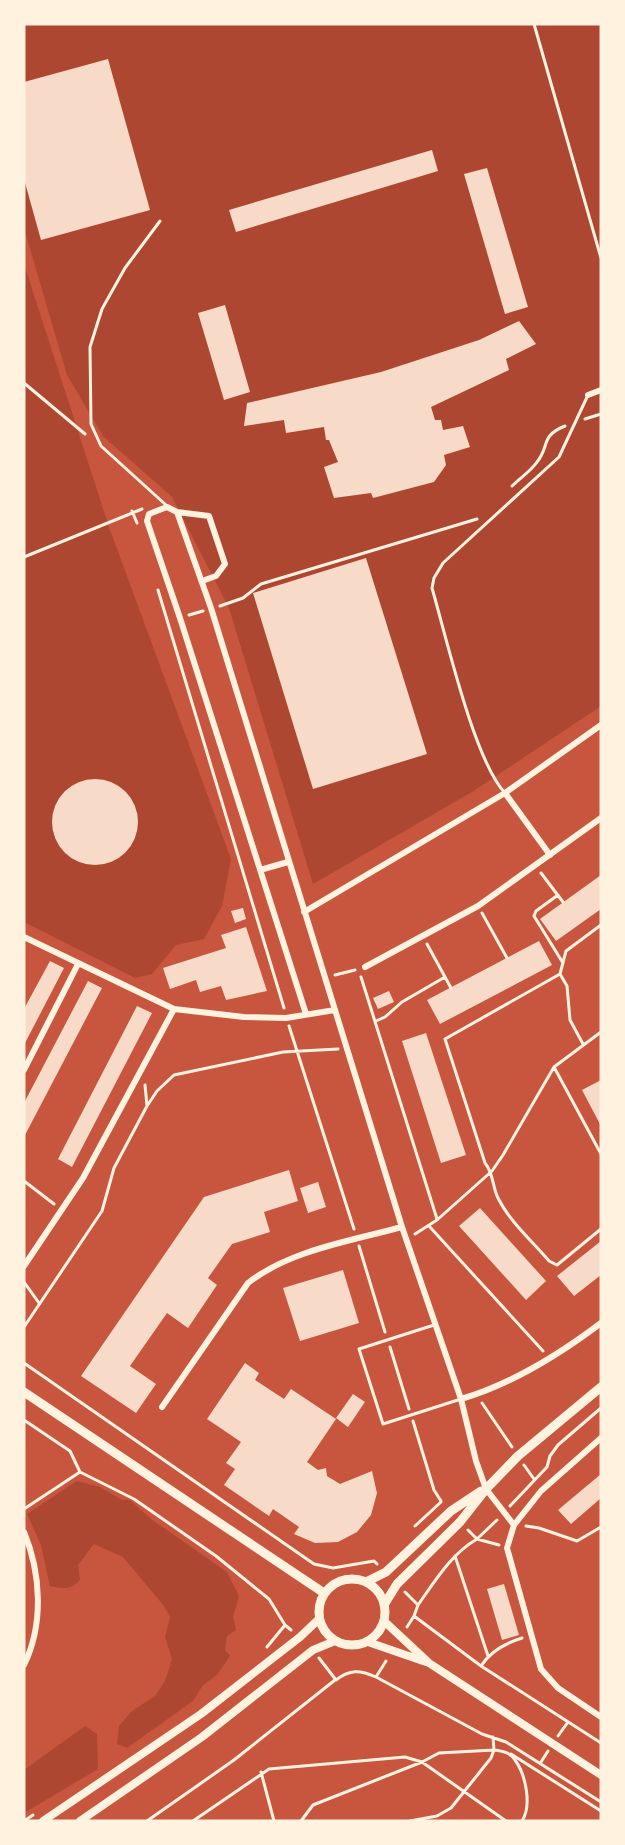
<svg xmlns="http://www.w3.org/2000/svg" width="625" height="1845" viewBox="0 0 625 1845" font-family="Cabin,sans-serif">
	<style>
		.green { fill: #ae4732 }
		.building { fill: #f7dbc8 }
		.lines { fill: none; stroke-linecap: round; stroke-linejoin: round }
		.path { stroke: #fff3e0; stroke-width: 3 }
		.service { stroke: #fff3e0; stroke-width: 3 }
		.minor { stroke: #fff3e0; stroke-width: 6 }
		.tertiary { stroke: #fff3e0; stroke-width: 8 }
		.secondary { stroke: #fff3e0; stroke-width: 9 }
	</style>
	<rect width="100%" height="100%" fill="#c8553d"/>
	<path class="green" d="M24,24H601V706L472,792L313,884L229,608L172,497L103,436L67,375L24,228Z
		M24,264L109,527L231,859L222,906L204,939L176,945L152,974L135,978L24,922Z
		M77,1481L100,1487L122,1500H130L151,1519L227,1572L239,1596L233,1617L236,1630L227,1636L225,1650L230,1656L217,1675L203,1685L193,1701L127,1748L117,1744L119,1726L132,1711L155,1696L165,1681L172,1659L165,1637L170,1617L164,1606L123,1557L94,1544L78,1565L80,1580C71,1590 63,1589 50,1586L41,1545L27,1514Z
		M85,1726L97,1734L98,1769L24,1813V1770Z"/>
	<path class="building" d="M108,59L150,210L41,240L24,179V82Z
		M432,150L438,171L236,232L229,210Z
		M487,168L528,307L505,314L464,174Z
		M225,305L250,392L224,400L198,313Z
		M519,321L536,344L506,359L509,370L431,407L435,420H441L443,430L463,426L470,447L444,455L446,465L434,482L373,498L371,493L334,498L324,467L338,462L329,440H326L324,427L286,433L284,420L244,426L247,403L381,372L479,340Z
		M366,558L427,754L313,789L253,593Z
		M52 822a43 43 0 1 1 86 0a43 43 0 1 1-86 0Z
		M601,875V909L556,941L540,919Z
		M243,908L246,919L235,923L231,911Z
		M246,927L267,991L226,1000L221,986L200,992L196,980L170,989L163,968L226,948L221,935Z
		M539,941L552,965L440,1024L427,1000Z
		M50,961L64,968L24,1045V1009Z
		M88,981L102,988L24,1137V1103Z
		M389,991L394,1002L378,1009L373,998Z
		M137,1006L152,1013L72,1167L58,1159Z
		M426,1033L466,1155L441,1163L402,1041Z
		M601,1080V1126L582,1090Z
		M289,1170L298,1201L264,1212L270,1232L232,1244L208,1278L217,1285L188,1328L167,1313L130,1366L156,1384L136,1413L81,1376L204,1197Z
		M318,1182L326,1207L308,1213L300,1188Z
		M480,1208L546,1281L526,1300L459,1226Z
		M601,1241V1275L574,1296L557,1276Z
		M343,1270L359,1323L300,1341L283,1288Z
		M245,1363L259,1373L255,1380L284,1399L291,1389L336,1419L307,1462L318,1470L326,1468L327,1476L340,1484L372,1471L377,1493L371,1515L357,1532L338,1542L315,1543L294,1534L299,1527L273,1509L269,1516L224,1485L235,1469L226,1463L241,1442L207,1419Z
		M353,1394L365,1402L348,1427L336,1418Z
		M601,1474V1498L571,1524L558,1510Z
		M504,1584L519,1635L502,1640L487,1589Z"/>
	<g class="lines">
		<path class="path" d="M534,24L601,258
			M24,383L85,434
			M585,419L601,414
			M512,486C520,478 531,471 537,462C550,446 540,436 565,426
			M132,511L137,523
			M24,557L142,509
			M158,590L284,1008
			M220,606L243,598L261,584L477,519
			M189,615L203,611
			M541,873L563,902
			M558,895L536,911L534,916L563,963
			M482,913L507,958
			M601,925L566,951L560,974L445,1039L485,1163C494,1174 492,1186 498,1198C510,1222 532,1241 549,1261L557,1265L601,1229
			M427,944L451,988
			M560,974L567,986L570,1020L583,1044
			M335,975L355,970
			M361,977L437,1219
			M376,1021L385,1017L402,1002L445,977
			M289,1026L354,1229
			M554,1067L601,1154
			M145,1085L147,1106
			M24,1181L54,1204
			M429,1226L543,1351
			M415,1234L437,1220L492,1171L503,1155L554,1067L601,1032
			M359,1246L385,1332
			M24,1282L39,1303
			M24,1327L102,1211L114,1168L147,1106L157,1091L174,1075L283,1052L338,1049
			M390,1347L409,1409
			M24,1363L314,1564L333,1568L374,1561L377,1564
			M482,1403L512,1447
			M24,1420L70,1451L80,1472L134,1499L216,1556L269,1599L285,1625L291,1630
			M413,1421L434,1490L441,1501
			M524,1465L534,1479
			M510,1506L547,1467L550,1456L558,1445L601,1408
			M24,1509L80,1472
			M415,1526L441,1502
			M526,1526L539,1528L577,1541L601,1527
			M468,1530L477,1539L497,1520
			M455,1556L488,1656
			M405,1592L418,1605L414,1616L481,1666L601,1743
			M418,1605C435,1581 451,1554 477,1539L499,1545
			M407,1627L414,1616
			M267,1647L285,1625
			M319,1658L336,1680C350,1669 360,1670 376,1677L482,1734L506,1742L601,1802
			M481,1666C490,1652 506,1643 522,1638
			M376,1677L386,1661
			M558,1736L568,1722
			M511,1754L601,1811
			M541,1762L548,1751
			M261,1772L274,1821
			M24,1821L33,1815
			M147,1821L234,1760L335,1680
			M193,1821L269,1769L405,1757L422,1762L439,1753L494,1750L493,1737
			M301,1821L313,1805L422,1762L506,1821
			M410,1821L437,1816L451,1808L491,1758L494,1750C502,1751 510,1752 515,1760C526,1775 532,1806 522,1821"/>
		<path class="service" d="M160,221L125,268L102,309L90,347L91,424L101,446L166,505
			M505,793C474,760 446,636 432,588L434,578L443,563L559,457L588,395
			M434,1325L359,1349L383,1424L461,1399"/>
		<path class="minor" d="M588,395L601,390
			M177,512L209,516L225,564L216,576L202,581
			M505,793L550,855
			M260,870L288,862
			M304,912L505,793L601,725
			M24,937L174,1009L244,1017L286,1018L335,1010
			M365,967L478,906L601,818
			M306,1014L180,618L147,521L149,514L167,507L177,512L211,608L402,1227L461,1399L476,1461L486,1489L514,1525
			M24,1070L78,964
			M24,1266L83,1178L174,1009
			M461,1399C512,1384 560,1354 601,1323
			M162,1407L248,1283C290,1250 351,1241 402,1227
			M601,1438L541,1491L514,1525L507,1548L541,1669L558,1688L601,1717
			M24,1532C41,1573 44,1624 24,1665"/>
		<path class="tertiary" d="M384,1621L429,1663L601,1775
			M368,1642L426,1662
			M43,1821L201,1714L300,1637L319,1619
			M80,1821L202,1737L313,1650L335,1641"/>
		<path class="secondary" d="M24,1392L324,1593
			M319 1612a33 33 0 1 1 66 0a33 33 0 1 1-66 0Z
			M366,1582L386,1572L451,1511L481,1491
			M384,1605L397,1584L460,1522L486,1489L518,1456L601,1387"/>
	</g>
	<rect width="625" height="1845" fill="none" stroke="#fff3e0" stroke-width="51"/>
</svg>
